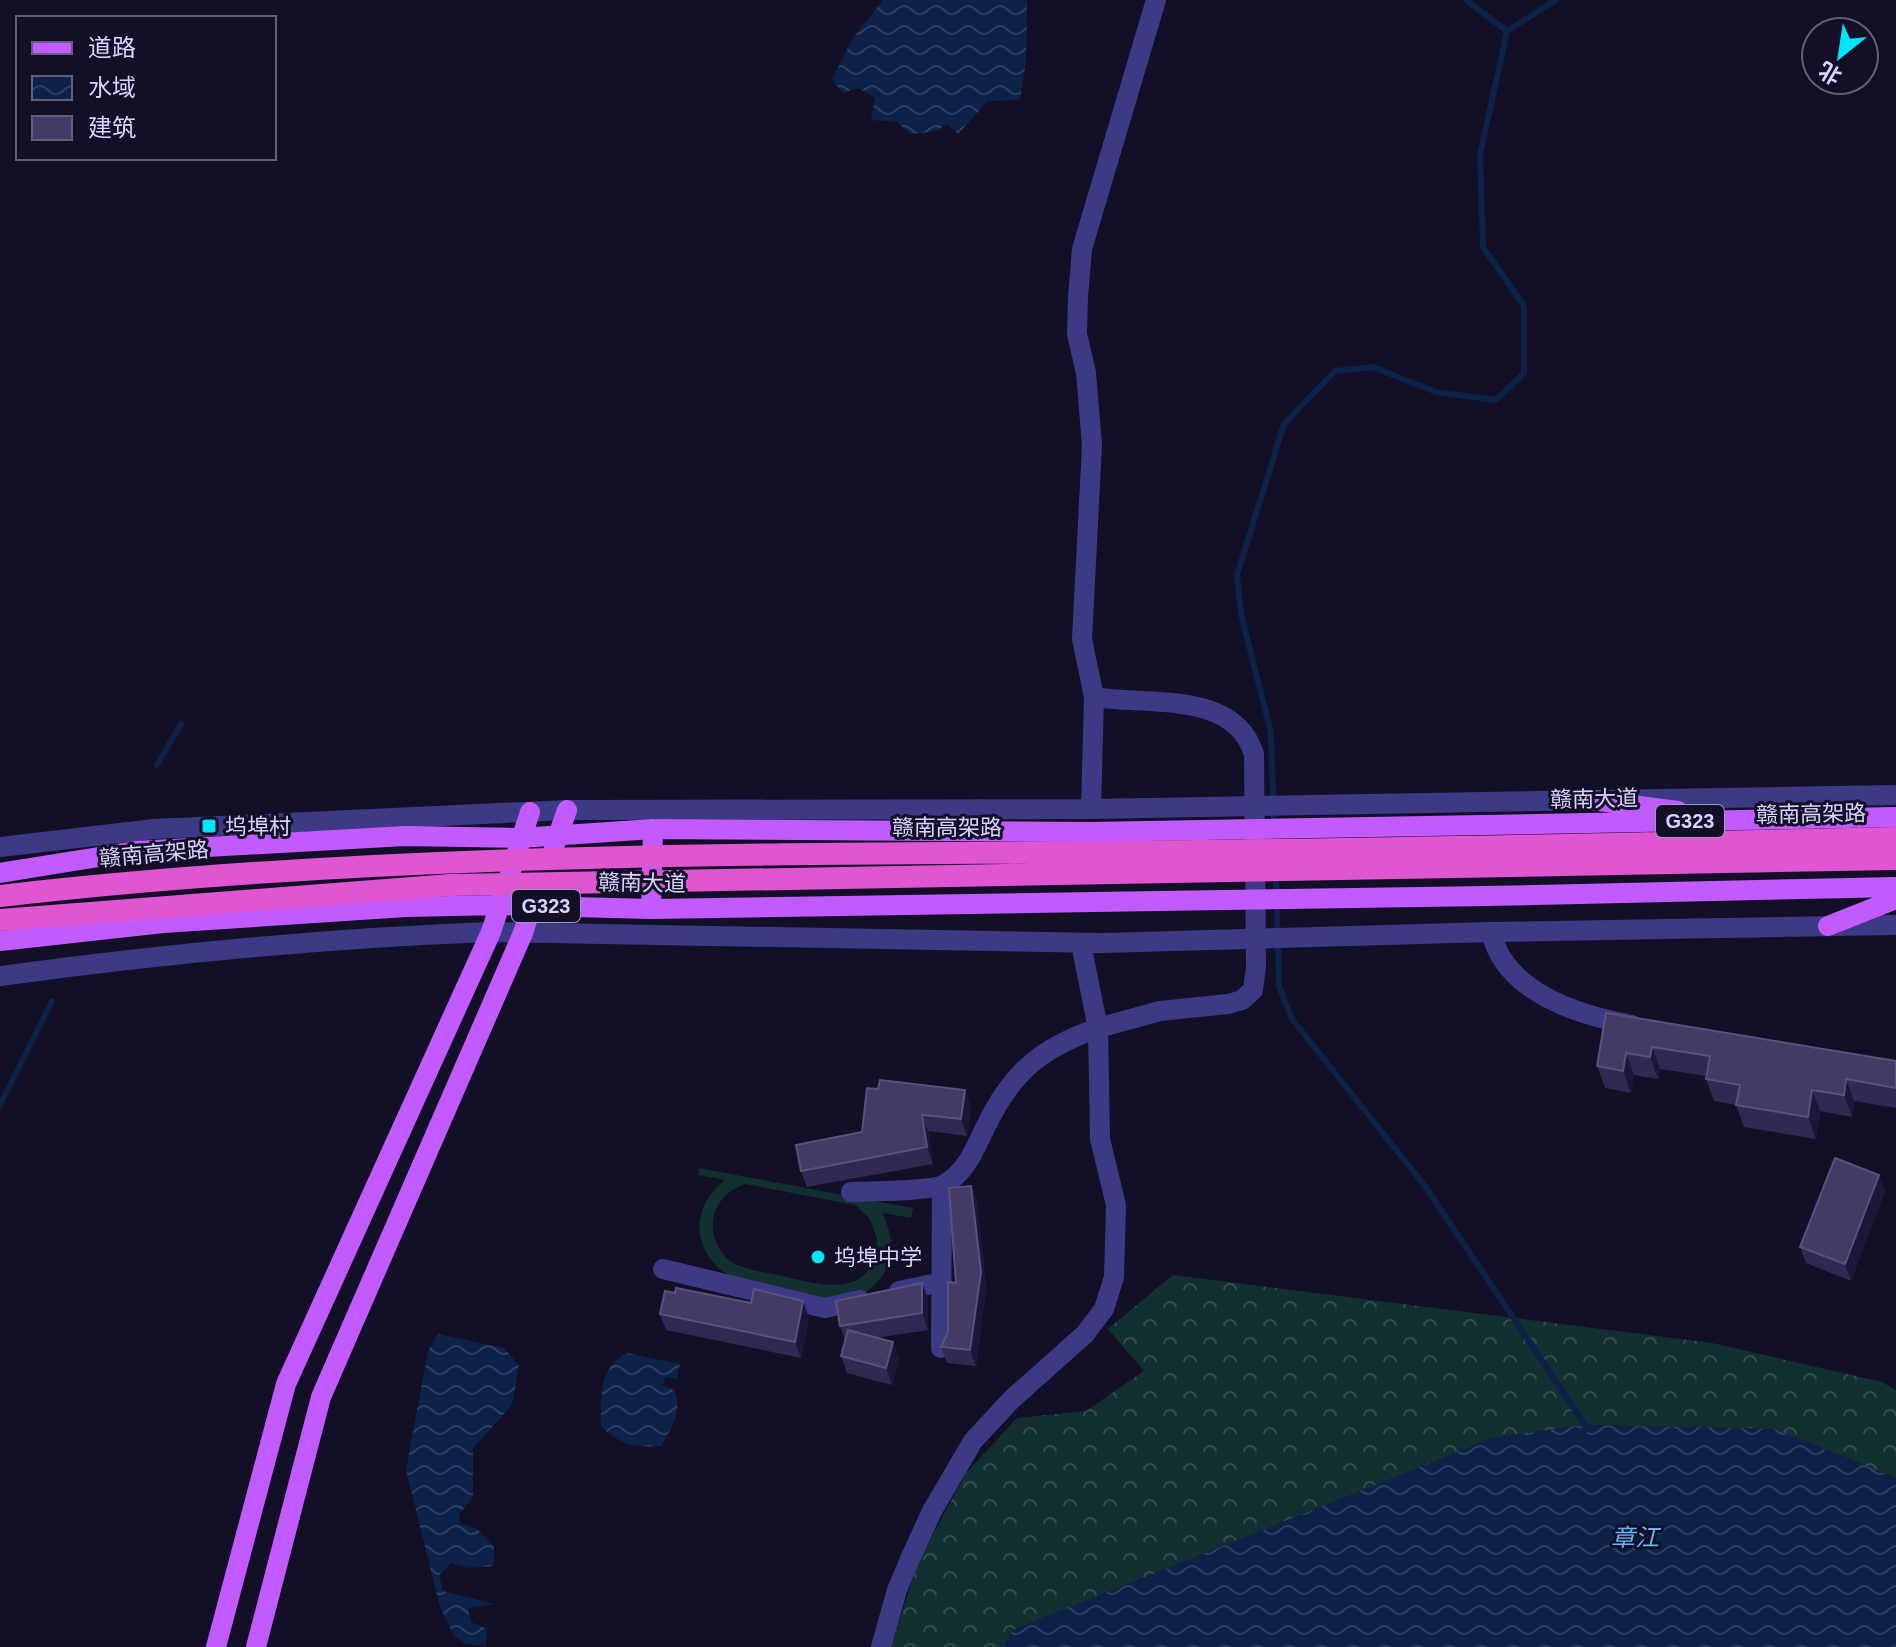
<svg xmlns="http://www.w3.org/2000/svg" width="1896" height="1647" viewBox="0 0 1896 1647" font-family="Helvetica,'Noto Sans SC',sans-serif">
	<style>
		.grass { fill: #12302f; fill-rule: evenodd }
		.forest { fill: url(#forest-crowns) }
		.water { fill: url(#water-waves) }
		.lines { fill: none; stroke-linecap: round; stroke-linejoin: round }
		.stream { stroke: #0c2248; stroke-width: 6 }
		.minor { stroke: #3d3a85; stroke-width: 20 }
		.tertiary { stroke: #3d3a85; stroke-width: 20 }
		.primary { stroke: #c25bff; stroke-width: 20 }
		.tertiary-bridge { stroke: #3d3a85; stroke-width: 20 }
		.primary-bridge { stroke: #c25bff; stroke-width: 20 }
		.trunk-bridge { stroke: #e055d1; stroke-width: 22 }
		.wall { fill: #312854 }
		.shaded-wall { fill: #1d163a }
		.building { fill: #433a66; stroke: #5a527e; stroke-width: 2 }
		.poi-dot { fill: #00e5ff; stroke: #130f26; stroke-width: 3 }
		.labels { text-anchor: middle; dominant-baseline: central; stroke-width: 6; stroke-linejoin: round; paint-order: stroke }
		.shield { fill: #130f26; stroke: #9e99be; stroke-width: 2 }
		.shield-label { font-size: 20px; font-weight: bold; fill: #d9d4ff }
		.street-label { font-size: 22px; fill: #d9d4ff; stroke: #130f26 }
		.poi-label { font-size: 22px; fill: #d9d4ff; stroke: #130f26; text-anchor: start }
		.water-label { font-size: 24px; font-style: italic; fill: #62b6ff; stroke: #130f26 }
	</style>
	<defs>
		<pattern id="forest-crowns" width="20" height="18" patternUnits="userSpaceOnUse" patternTransform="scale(2)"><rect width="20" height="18" fill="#12302f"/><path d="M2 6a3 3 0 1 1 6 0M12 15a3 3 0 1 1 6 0" fill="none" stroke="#344d4e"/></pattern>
		<pattern id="water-waves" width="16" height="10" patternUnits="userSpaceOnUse" patternTransform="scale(2)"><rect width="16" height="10" fill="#0c2248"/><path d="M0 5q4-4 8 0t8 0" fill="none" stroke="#2f4163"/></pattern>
	</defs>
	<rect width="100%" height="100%" fill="#130f26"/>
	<path class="grass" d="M699,1168L913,1208L911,1218L883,1213C891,1234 896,1253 884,1273C854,1324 773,1286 728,1275C691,1251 690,1207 725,1180L698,1175ZM745,1184L855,1205L870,1219L877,1239C874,1301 822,1285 782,1276C764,1272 744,1270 728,1260C703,1234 709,1197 745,1184Z"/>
	<path class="forest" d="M1173,1275L1712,1343L1882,1382L1896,1390V1478L1774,1429L1585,1425L1493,1438L1013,1630L1003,1647H891L918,1562L966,1473L1017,1418L1086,1411L1144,1371L1108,1329Z"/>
	<path class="water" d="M883,0H1027L1026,61L1020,100L988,101L958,134L947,124L937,131L910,134L897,122L871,120L875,98L858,88L843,93L832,80L853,38Z
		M438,1334L504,1348L519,1365L512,1405L473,1448V1497L459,1515L460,1523L477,1529L494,1546V1566L469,1568L451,1563L439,1575L443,1591L494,1604L468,1608L471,1622L487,1629L486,1646L465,1644L453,1634L440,1607L406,1470L428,1351Z
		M627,1353L680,1364L677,1379L666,1377L662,1385L674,1390C683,1415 672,1426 661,1446C634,1448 621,1445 601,1426C601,1398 598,1368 627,1353Z
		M1585,1425L1774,1429L1896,1478V1647H1003L1013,1630L1493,1438Z"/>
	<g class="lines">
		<path class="stream" d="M1466,0L1507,31
			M157,765L181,724
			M1274,826L1271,733L1241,614L1237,575L1284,424L1335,371L1373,367L1436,392L1496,400L1524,373V306L1483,247L1480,155L1507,31L1556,0
			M1276,873L1279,986L1292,1019L1425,1186L1585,1425L1584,1433
			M0,1105L52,1001"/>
		<path class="minor" d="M1491,932C1505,993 1578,1015 1632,1025
			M851,1192C869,1191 930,1191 943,1185C967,1172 975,1148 986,1126C1012,1072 1041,1048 1098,1028
			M663,1269L825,1308L860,1300
			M899,1291L942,1282
			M941,1348L942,1186"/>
		<path class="tertiary" d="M1094,697C1150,706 1234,690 1254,754L1256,967L1253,990L1242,1000L1228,1004L1160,1011L1098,1028
			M1483,802L1896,795
			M0,847L154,829L567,810L1091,809L1094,697L1082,639L1092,445L1086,373L1077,334L1078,297L1082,249L1156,0
			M1491,932L1896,925
			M0,976C163,954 326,938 491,932L1103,943
			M881,1647L897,1590L910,1559L932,1511L973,1441L1011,1400L1085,1334L1104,1309L1114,1277L1116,1205L1100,1139L1098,1028L1081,944"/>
		<path class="primary" d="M1591,800L1678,811
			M1484,825L1896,817
			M554,847L567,810
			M0,873L136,851L405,836L520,838L653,829L1091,832
			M1487,896L1896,887
			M651,909L653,829
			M1828,926L1896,899
			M0,941L163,923L406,907L501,905L651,909L1094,902
			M216,1647L286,1384L491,932L530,812
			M256,1647L321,1397L523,933L535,895"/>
		<path class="tertiary-bridge" d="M1091,809L1483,802
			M1103,943L1491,932"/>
		<path class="primary-bridge" d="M1091,832L1484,825
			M1094,902L1487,896"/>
		<path class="trunk-bridge" d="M0,896C363,854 730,854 1095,852C1362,850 1629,844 1896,838
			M0,920L450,885L1896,859"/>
	</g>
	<path class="wall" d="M1606,1013L1896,1061V1108L1854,1101L1852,1117L1820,1111L1816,1139L1744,1127L1736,1105L1714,1101L1706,1079L1707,1076L1660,1069L1658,1079L1634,1075L1631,1093L1605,1088L1597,1066Z
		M867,1088L971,1107L967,1136L928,1131L933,1164L807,1187L801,1171L862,1132Z
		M971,1186L977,1202L986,1288L976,1366L947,1363L941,1347L948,1332Z
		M1885,1191L1851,1281L1806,1263L1800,1247Z
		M922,1283L928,1299V1330L876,1338L899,1358L892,1385L847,1373L841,1356L845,1340L840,1326Z
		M660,1314L809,1318L801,1358L666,1330Z"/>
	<path class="shaded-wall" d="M1652,1047L1660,1069L1658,1079L1650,1057Z
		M1626,1053L1634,1075L1631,1093L1623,1071Z
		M1846,1079L1854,1101L1852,1117L1844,1095Z
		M965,1090L971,1107L967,1136L961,1119Z
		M1812,1090L1820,1111L1816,1139L1808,1117Z
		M922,1115L928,1131L933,1164L927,1147Z
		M1879,1175L1885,1191L1851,1281L1845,1264Z
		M971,1186L977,1202L986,1288L976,1366L970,1350Z
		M922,1283L928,1299V1330L922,1313Z
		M803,1301L809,1318L801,1358L795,1342Z
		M893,1342L899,1358L892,1385L886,1368Z"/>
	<path class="building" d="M1606,1013L1896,1061V1088L1846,1079L1844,1095L1812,1090L1808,1117L1736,1105L1740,1085L1706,1079L1710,1056L1652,1047L1650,1057L1626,1053L1623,1071L1597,1066Z
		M880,1080L965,1090L961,1119L922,1115L927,1147L801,1171L796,1145L862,1132L867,1088L878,1089Z
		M1835,1158L1879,1175L1845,1264L1800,1247Z
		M971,1186L981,1272L970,1350L941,1347L948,1332V1282L956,1283L949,1188Z
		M922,1283V1313L840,1326L836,1301Z
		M676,1288L751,1303L754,1289L803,1301L795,1342L660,1314L665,1291L675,1293Z
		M848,1330L893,1342L886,1368L841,1356Z"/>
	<g class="poi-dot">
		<rect x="201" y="818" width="16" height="16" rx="4"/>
		<circle cx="818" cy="1257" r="8"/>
	</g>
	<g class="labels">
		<g class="shield">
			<rect x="1656" y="805" width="68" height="32" rx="6"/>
			<rect x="512" y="890" width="68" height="32" rx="6"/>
		</g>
		<g class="shield-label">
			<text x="1690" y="821">G323</text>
			<text x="546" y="906">G323</text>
		</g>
		<g class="street-label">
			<text transform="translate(1594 799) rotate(-1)">赣南大道</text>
			<text transform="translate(1811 814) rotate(-1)">赣南高架路</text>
			<text x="947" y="827">赣南高架路</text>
			<text transform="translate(154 854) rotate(-5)">赣南高架路</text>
			<text transform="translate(642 883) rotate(1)">赣南大道</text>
		</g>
		<g class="poi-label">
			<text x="225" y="826">坞埠村</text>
			<text x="834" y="1257">坞埠中学</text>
		</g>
		<g class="water-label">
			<text x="1635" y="1537">章江</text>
		</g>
	</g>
	<rect x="16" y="16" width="260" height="144" fill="#130f26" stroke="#625e7d" stroke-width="2"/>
	<rect x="32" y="42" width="40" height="12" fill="#c25bff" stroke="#625e7d" stroke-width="2"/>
	<text x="88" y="56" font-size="24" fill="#d9d4ff">道路</text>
	<rect x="32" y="76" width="40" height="24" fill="url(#water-waves)" stroke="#625e7d" stroke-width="2"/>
	<text x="88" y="96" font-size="24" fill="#d9d4ff">水域</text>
	<rect x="32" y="116" width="40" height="24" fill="#433a66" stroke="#625e7d" stroke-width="2"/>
	<text x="88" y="136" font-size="24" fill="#d9d4ff">建筑</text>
	<g transform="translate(1840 56) rotate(210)"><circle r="38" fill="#130f26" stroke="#625e7d" stroke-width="2"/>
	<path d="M0-6L14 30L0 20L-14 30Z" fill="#00e5ff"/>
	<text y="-12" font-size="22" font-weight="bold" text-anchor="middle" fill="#d9d4ff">北</text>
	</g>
</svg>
